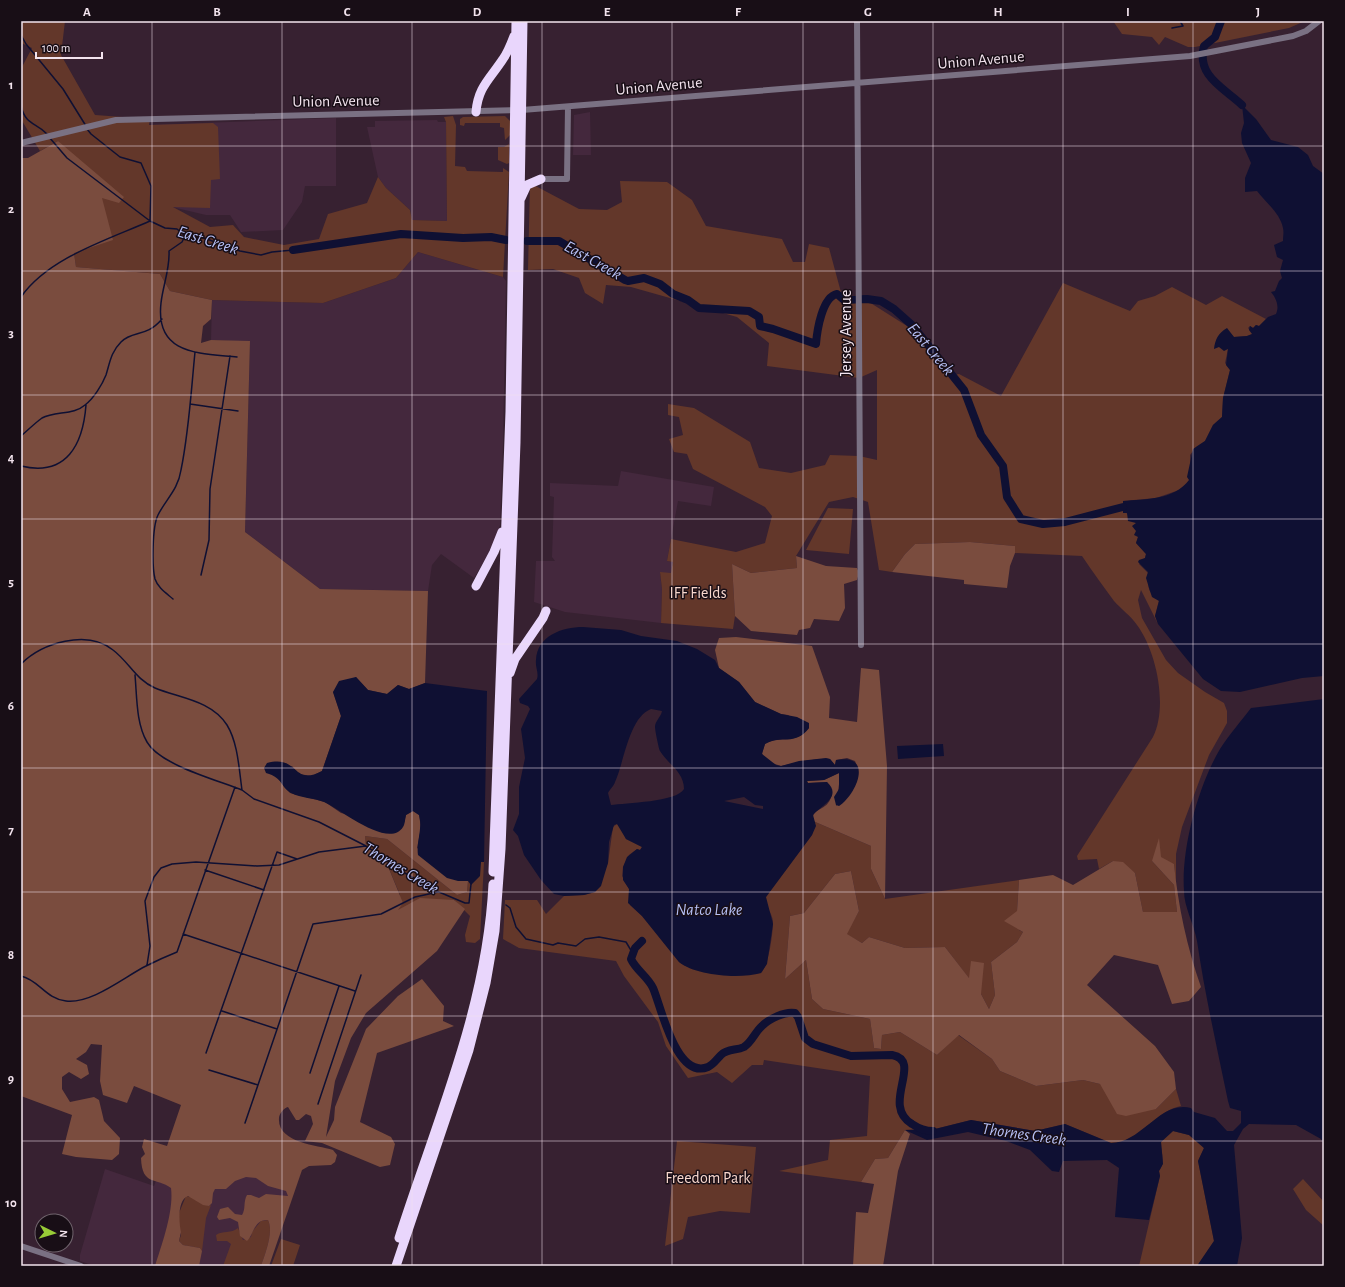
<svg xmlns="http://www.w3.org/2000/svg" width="1345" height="1287" viewBox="0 0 1345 1287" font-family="'Alegreya Sans',sans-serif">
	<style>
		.built { fill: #44283d }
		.green { fill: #63372a }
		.forest { fill: #7a4c3e }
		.water { fill: #0f1033; fill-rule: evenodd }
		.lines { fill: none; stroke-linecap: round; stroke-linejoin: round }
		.stream { stroke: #0f1033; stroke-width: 1.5 }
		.river { stroke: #0f1033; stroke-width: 8 }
		.minor { stroke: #7a7183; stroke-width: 6 }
		.highway { stroke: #e9d6fc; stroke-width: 9 }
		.grid { fill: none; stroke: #f2e3ed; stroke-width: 1; stroke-opacity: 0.55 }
		.labels { text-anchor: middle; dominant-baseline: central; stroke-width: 3; stroke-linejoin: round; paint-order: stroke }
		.street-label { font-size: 16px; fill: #f2e3ed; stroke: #180e16 }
		.park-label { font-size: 16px; fill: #f7d6cc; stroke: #180e16 }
		.water-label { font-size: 17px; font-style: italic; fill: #b5bff5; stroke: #180e16 }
		.neatline { fill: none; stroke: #f2e3ed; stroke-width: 1.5 }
		.grid-label { font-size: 13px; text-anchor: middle; font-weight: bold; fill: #f2e3ed }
	</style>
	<rect width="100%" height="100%" fill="#372131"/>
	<path class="built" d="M590,112L591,155H573L574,115Z
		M336,118V186H305L302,202L283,230L241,232L230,215H206L172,207L149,125Z
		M437,120L438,122H446L447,221L412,220L410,210L386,188L378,177L367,127H375V121Z
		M418,252L503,277L506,281L503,446L500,525L496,541L474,578L441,554L432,565L428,591L320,589L245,532L250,342L211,340L212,300L323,303L396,278Z
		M621,471L714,487L711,506L678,501L667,561L673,562L671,573H660L662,589L661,623L565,612L534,602L536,561H555L552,557L554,497L550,496V483L618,486Z
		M225,1167L291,1190L264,1266H176Z
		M105,1169L154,1186L157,1178L186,1188L159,1266H95L80,1261V1255Z"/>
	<path class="green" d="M21,21H65L61,55L95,115L150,119L149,125L213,123L218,127L220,179L211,180L210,208L173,207L210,227L233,225L244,237L284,245L319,239L328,214L367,203L378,177L386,188L410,210L412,220L447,221L446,122L444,117L453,116L456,125L455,166L465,167L467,171L503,172V168L509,172L503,277L418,252L396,278L323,303L212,300L170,291L160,274L76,267L58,141L40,151L21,119L22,67L32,48L21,43Z
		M1113,21H1305L1289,28L1195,47H1188L1165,37L1159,45L1152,37L1122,34Z
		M505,116L510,121V135L505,140L504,128L500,127V123H465L464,126L460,125V119L463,117Z
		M509,144V163L507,164L498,160V147H504Z
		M620,181L667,182L692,200L706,226L782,239L793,262H805L809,244L829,248L842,296L858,295L918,333L954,375L959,374L1001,396L1063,283L1130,311L1138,301L1155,296L1172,287L1206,305L1222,296L1266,319L1259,326L1256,325L1253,328L1250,326L1248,328L1253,334L1247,336L1234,337L1228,331L1219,347L1228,349L1225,363L1230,370L1223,398L1222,417L1213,425L1205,441L1196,447L1190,455V480L1182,489L1156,498L1123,501L1127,514L1136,523L1138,537L1136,543L1146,554L1145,558L1139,564L1148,573C1148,587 1147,592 1159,600L1155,616L1158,624L1141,590L1138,600L1142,618L1166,660L1178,673L1205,692L1224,703L1227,711V723L1209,755L1182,827L1176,854V887L1174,864L1152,861L1174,885L1177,912H1143L1135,873L1113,861L1099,869L1097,859L1078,860L1077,856L1153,737C1168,707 1157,652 1137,625C1131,616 1121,609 1114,601C1103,586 1092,571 1082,556L1015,553V546L970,542L915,544L905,554L892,572L879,570L868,502L853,497L829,502L796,556L797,568L751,573L732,564L735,616L733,629L661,623L662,589L660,572L671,573L673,562L667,561L671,539L736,552L765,543L772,516L765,507L693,469L687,454L674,452L669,439L683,435L679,417L668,415V404L694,408L750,442L759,468L791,473L825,465L830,455L859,456L877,460V370L859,378L767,366L769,343L737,317L631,287L606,285L603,304L585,293L579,278L553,269L528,270L530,183L579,209L607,210L622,202Z
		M828,508L853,509L849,554L806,550Z
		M813,821L871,846V869L885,899L1019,880L1017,911L1019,930L1023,932L1017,942L991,962L995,995L989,1009L981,994L945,947L905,948L869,937L862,943L846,934L859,911L851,871L835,874L804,913L790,916L785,979L806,960L812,999L823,1009L870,1019L874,1048L881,1049L882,1035L900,1032L937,1055L958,1035L992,1059L1000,1071L1036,1086L1083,1080L1100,1084L1156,1109L1176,1089L1181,1106C1154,1111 1140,1143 1111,1143L1065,1124L1035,1131L971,1120L935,1129L905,1130L888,1158L875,1159L861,1182L779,1171L828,1160L830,1140L867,1136L870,1076L764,1060L763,1065H752L732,1083L717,1072L688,1078L666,1046L658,1022L624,976L616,961L519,948L503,939L505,900H537L546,914L564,896L584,895L595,892L608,863L613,827L617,824L621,827L626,839L642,847L640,850L637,849L629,855L623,867L622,876L629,889L630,905L642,916L679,962L685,966L753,974L761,973C769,965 773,933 773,921C772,913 765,906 766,897L812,835L815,824Z
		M365,836L387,839L457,895L467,892L468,881L481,862H484L480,939L475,943L466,942L465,935L470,916L454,900L397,911L400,895L385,859L366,846Z
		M1173,1131L1189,1135L1204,1148L1198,1161L1214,1241L1197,1266H1139L1160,1176L1159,1171C1166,1163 1161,1152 1161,1142Z
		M677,1141L756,1147L750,1213L720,1211L688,1217L683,1239L665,1246Z
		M1303,1179L1324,1202V1226L1306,1210L1293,1189Z
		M186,1196L191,1197L209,1206L211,1205L206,1218L202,1251L200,1248L183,1245L179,1241L181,1235L179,1225V1213Z
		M268,1220C274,1232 265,1254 261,1266H223L231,1244L227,1241H217L216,1235C223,1230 231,1234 238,1228L243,1240L251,1237L252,1232L261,1221Z
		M281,1239L300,1245L293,1266H271Z"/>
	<path class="forest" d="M58,141L124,197L119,203L102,198L113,240L74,253L76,267L160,274L170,291L212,300L211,319L203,326L201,343L211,340L250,341L245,532L320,589L428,591L425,683L409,689L398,685L387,694L368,690L356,677L333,692L341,716L322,771L312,776L299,774L292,766L276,776L290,793L325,802L341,813L403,827L406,815L413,811L419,815L421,828L417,848L463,880L468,881L467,892L457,895L387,839L365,836L366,846L385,859L403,903L398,910L420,898L454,900L465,909L437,951L366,1013L351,1038L335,1081L326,1137L334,1120L335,1107L366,1029L398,996L422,979L444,1006L443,1021L454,1026L377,1053L360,1122L391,1137L395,1144L390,1165L380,1167L322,1143L305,1141L313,1124L311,1116L306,1114L299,1120H296L288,1107C284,1108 279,1114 279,1118C277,1143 317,1145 333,1150L337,1155L335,1162L331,1165L309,1166L302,1170L269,1266H261C265,1254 274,1232 268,1220C254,1219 254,1234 247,1241L240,1236L238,1222L230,1218L219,1220L217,1217L220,1209L228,1207L235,1214L242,1215C246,1209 243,1202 247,1195H251L259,1198L266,1194L288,1196L286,1191L268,1186L256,1178L246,1177L235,1181L226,1189H215L213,1193L212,1203L209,1206L203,1205L188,1196C177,1200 179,1223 181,1232L179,1241L183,1245L200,1248L202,1251L199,1266H155C162,1244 174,1211 171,1188C157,1177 142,1187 141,1158L145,1154L142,1147L144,1139L167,1146L181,1105L134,1086L127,1103L103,1095L100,1081L102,1045L91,1044L86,1052L76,1059L87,1065L89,1074L81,1079L69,1072L62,1077V1089L70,1102L94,1097L99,1100L104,1121L120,1138L119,1154L112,1160L76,1157L62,1154L72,1115L21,1096V158H28Z
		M970,542L1015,546V553L1010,566L1007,588L964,584V580L892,572L905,554L915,544Z
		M796,556L826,566L857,568L859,573L857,580L844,584L845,608L839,621L814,619L810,628L799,630L797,635L751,631L735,616L732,564L751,573L797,568Z
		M736,637L812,646L830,697L829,718L857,722L861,668L879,670L887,766L885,899L871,869V846L813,821C811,810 823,810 828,803C830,801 831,797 832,794L827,782L808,783L807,781L824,780L839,773L840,777L836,806C851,791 864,783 855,761L847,758L836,760L835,765L830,759C814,758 797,763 781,766L772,763L763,756L762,753L765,744C782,734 795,746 809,728L788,715L781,714L755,702L739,682L719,668L715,650L719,638Z
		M1159,838L1161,857L1174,864C1178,905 1187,948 1201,987L1189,1001L1172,1004L1158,965L1114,955L1087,985L1155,1046L1174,1072L1176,1089L1156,1109L1126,1116L1117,1114L1100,1084L1083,1080L1036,1086L1000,1071L992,1059L959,1035L937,1055L900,1032L882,1035L881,1049L874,1048L870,1019L823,1009L812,999L806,960L785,979L790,916L804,913L835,874L851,871L859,911L847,934L862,943L869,937L905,948L945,947L969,978L971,961L984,963L981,994L989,1009L995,995L991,962L1017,942L1023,932L1004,921L1017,911L1019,880L1053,875L1073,885L1113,861L1123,862L1135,873L1143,912H1177L1174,885L1152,861Z
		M905,1130L910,1134L898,1171L883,1266H853L856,1212L868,1213L874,1184L861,1182L875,1159L888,1158Z"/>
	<path class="water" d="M1242,105L1256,119L1271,140L1298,147L1308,155L1313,166L1324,174V676L1302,678L1240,692L1221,691L1203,679L1158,624L1155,616L1159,601L1152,597L1150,591L1146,578L1148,572L1138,562L1139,560L1145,558L1146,554L1136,543L1138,537L1134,535L1136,531L1132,526L1136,523L1128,521L1127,513H1123V501C1146,499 1174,500 1189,480L1187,477L1193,449L1205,441L1213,425L1222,417L1223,398L1230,370L1226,365L1228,349L1224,351L1219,347L1214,349C1215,340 1218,333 1227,328L1234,337L1247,336L1252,334L1249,330L1250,326L1253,328L1256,325L1259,326L1268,317L1276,314C1280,305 1275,297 1271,292L1275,291L1279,281L1282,278L1280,271L1283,260L1277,257L1274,245L1283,241C1283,236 1284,233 1283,228C1280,213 1266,203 1257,191L1245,192V178L1251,163L1242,143L1241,133L1244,123Z
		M583,627L621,630L641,636L677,641L697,649L715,660L719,668L739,682L755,702L781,714L797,717L809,723V728C794,747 782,734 765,744L762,754L776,765L781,766L799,761L826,758L830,759L835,765L836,760C874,753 857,794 839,806L836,805L834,797L839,789V773L824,780L807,781L808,783L827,782C843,797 820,806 813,815L816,826L812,835L766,897L773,924L767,964L761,973C740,979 696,976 679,962L642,916L628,903L629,889L623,880V867L627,857L637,849L640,850L642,847L626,839L617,824L614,825L609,842L608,863L601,886L595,892L584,895L564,896L554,894L541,880L524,855L518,836L513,830L519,814V787L525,758L521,729L530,709L528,706L520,703L519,699L537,679C539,673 535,667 536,660C537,636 562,627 583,627ZM651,709L662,711C661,717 655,721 655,727C655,730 659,750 660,751C668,764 684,772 684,789C677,802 625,803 611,805L608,793C610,789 614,786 615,782C624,763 629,717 651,709ZM744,797L755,805L763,806V809L724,801Z
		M356,677L368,690L387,694L398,685L409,689L425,683L487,691L484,862H481L480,876L471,885L468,881H458L447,878L418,855C416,841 423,829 419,815L413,811L406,815C405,819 405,824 403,827C389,850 339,808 324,802C314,798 301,798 291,793C280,787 284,778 266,773L264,768L267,763C299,754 292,787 322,771L341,716L333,692L339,681Z
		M1324,699V1146L1321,1139L1296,1125L1249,1124L1243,1129L1234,1145L1242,1238L1237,1266H1197L1214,1241L1198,1161L1204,1148L1189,1135L1173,1131L1161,1142L1163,1164L1159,1171L1160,1176L1149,1220L1115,1217L1119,1168L1107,1160L1063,1161L1059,1172L1052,1171L1030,1150L1006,1141L968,1132L927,1140L905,1130L935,1129L971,1120L1035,1131L1065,1124L1111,1143C1142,1143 1160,1100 1191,1108L1194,1112L1215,1118L1227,1131H1233L1241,1123V1111L1230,1108L1228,1101C1217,1048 1205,995 1197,941C1194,924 1184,907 1184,891C1181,849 1198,786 1220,749C1229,735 1241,721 1251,708Z
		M943,744L944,756L898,759L897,746Z"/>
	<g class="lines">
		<path class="stream" d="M1172,28L1183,26L1180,21
			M21,35L26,44L63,89L86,126
			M21,106C26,126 36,122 47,134
			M87,129L91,134L120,157L141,163L151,186L150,221L165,228L177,229L185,236L204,238L240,251L261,255L272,252L293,250
			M185,236L182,242L169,251C170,269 163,285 161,303C155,355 199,353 237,357
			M21,297C48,258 107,240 150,221L67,158L49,137
			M190,404L238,411
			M21,436C28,430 35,423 42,418C55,411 74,415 85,405C94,398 102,385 106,375C110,362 111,352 121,342C133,330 146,338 162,319
			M21,466C67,477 83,444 86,405
			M201,575L209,540L210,489L230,356
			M173,599C166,593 158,588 155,579C152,567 152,527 158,515C166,499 178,490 181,470C189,431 191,392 195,352
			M21,664C42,643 87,629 113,650C129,662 136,680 155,688C179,698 211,700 227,725C238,743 239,769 242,790L254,799L319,822L366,846L403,872L439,892L465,903H469L471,884
			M135,675C137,697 136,723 147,742C160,765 217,780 242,790
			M205,870L264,890
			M506,905L510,908L516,927L526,939L553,945L558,943L576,946L585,939L599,937L626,942L632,952
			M183,934L355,991
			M147,965L150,946L145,901L154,877L161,868L172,864L196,862L257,866L279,865L319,852L366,846
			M21,976C39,980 46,999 66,1001C92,1004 124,977 146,966C156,961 167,956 177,952L235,787
			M222,1011L277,1029
			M206,1053L277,852L297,859
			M209,1070L258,1085
			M310,1073L339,986
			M318,1104L361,975
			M245,1123L313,924L381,914L415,897L438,892"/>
		<path class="river" d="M1221,21L1215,37L1204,46C1196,76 1224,88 1242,105
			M527,241H559L625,280L628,281L644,278L660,284L673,294L688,300L699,308L749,311L759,317L760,326L773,329L816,344C817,331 822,297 837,294L844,300L867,299L881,301L894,309L912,325L964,390L981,435L1003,466L1007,497L1021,519L1043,524L1065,522L1123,507
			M293,250L401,234L463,238L491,237L506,240
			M642,941L635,948L631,959C636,970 648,977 653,988C661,1006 676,1080 708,1067C713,1065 717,1059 721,1055C728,1048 736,1051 744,1047C752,1042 755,1032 762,1026C769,1019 785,1011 795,1013L798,1017L805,1038L813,1044L851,1056L892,1055C924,1061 880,1105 912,1124C918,1128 926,1131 933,1131"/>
		<path class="minor" d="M857,21L861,645
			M21,143L116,120L522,110L1190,56L1293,36L1306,31L1319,21
			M541,179H567L568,107
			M21,1246L81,1266"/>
		<path class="highway" d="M476,112C478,87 490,79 503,59C508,52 511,44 514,36
			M521,198L527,185L541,179
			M476,586L494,552L502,532
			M510,673L515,659L543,618L546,611
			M493,872L510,412L516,21
			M399,1238C436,1122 487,1008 493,884
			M396,1266L469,1050L486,983L495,931L501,849L516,442L523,21"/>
	</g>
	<path class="grid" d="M152,21V1266M282,21V1266M412,21V1266M542,21V1266M672,21V1266M803,21V1266M933,21V1266M1063,21V1266M1193,21V1266M21,146H1324M21,271H1324M21,395H1324M21,519H1324M21,644H1324M21,768H1324M21,892H1324M21,1016H1324M21,1141H1324"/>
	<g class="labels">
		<g class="street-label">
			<text transform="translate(981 60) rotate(-5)">Union Avenue</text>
			<text transform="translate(659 86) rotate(-5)">Union Avenue</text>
			<text transform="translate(336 101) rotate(-1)">Union Avenue</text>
			<text transform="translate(846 333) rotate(-90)">Jersey Avenue</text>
		</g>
		<g class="park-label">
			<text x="698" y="593">IFF Fields</text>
			<text x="708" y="1178">Freedom Park</text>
		</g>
		<g class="water-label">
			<text transform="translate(208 240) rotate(17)">East Creek</text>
			<text transform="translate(593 260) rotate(29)">East Creek</text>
			<text transform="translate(931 349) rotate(50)">East Creek</text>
			<text transform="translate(401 868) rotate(31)">Thornes Creek</text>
			<text x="709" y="909">Natco Lake</text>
			<text transform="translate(1024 1134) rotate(8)">Thornes Creek</text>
		</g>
	</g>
	<rect width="1345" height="1287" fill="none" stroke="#180e16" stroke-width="44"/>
	<g transform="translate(54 1233) rotate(95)"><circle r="19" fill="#180e16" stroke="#6f636c"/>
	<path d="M0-3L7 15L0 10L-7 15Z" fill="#98cb37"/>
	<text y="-6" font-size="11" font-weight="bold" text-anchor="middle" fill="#f2e3ed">N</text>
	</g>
	<path d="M36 52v6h66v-6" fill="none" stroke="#f2e3ed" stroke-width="2"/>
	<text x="42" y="52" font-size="12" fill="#f2e3ed" stroke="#180e16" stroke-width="3" paint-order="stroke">100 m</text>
	<rect x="22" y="22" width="1301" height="1243" class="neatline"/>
	<g class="grid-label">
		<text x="87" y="16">A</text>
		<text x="217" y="16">B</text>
		<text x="347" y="16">C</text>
		<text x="477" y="16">D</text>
		<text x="607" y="16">E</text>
		<text x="738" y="16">F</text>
		<text x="868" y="16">G</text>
		<text x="998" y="16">H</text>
		<text x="1128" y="16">I</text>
		<text x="1258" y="16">J</text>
		<text x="11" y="89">1</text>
		<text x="11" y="213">2</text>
		<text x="11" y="337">3</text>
		<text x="11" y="462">4</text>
		<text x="11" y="586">5</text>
		<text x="11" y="710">6</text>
		<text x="11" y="834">7</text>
		<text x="11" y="959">8</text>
		<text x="11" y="1083">9</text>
		<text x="11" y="1207">10</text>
	</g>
</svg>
